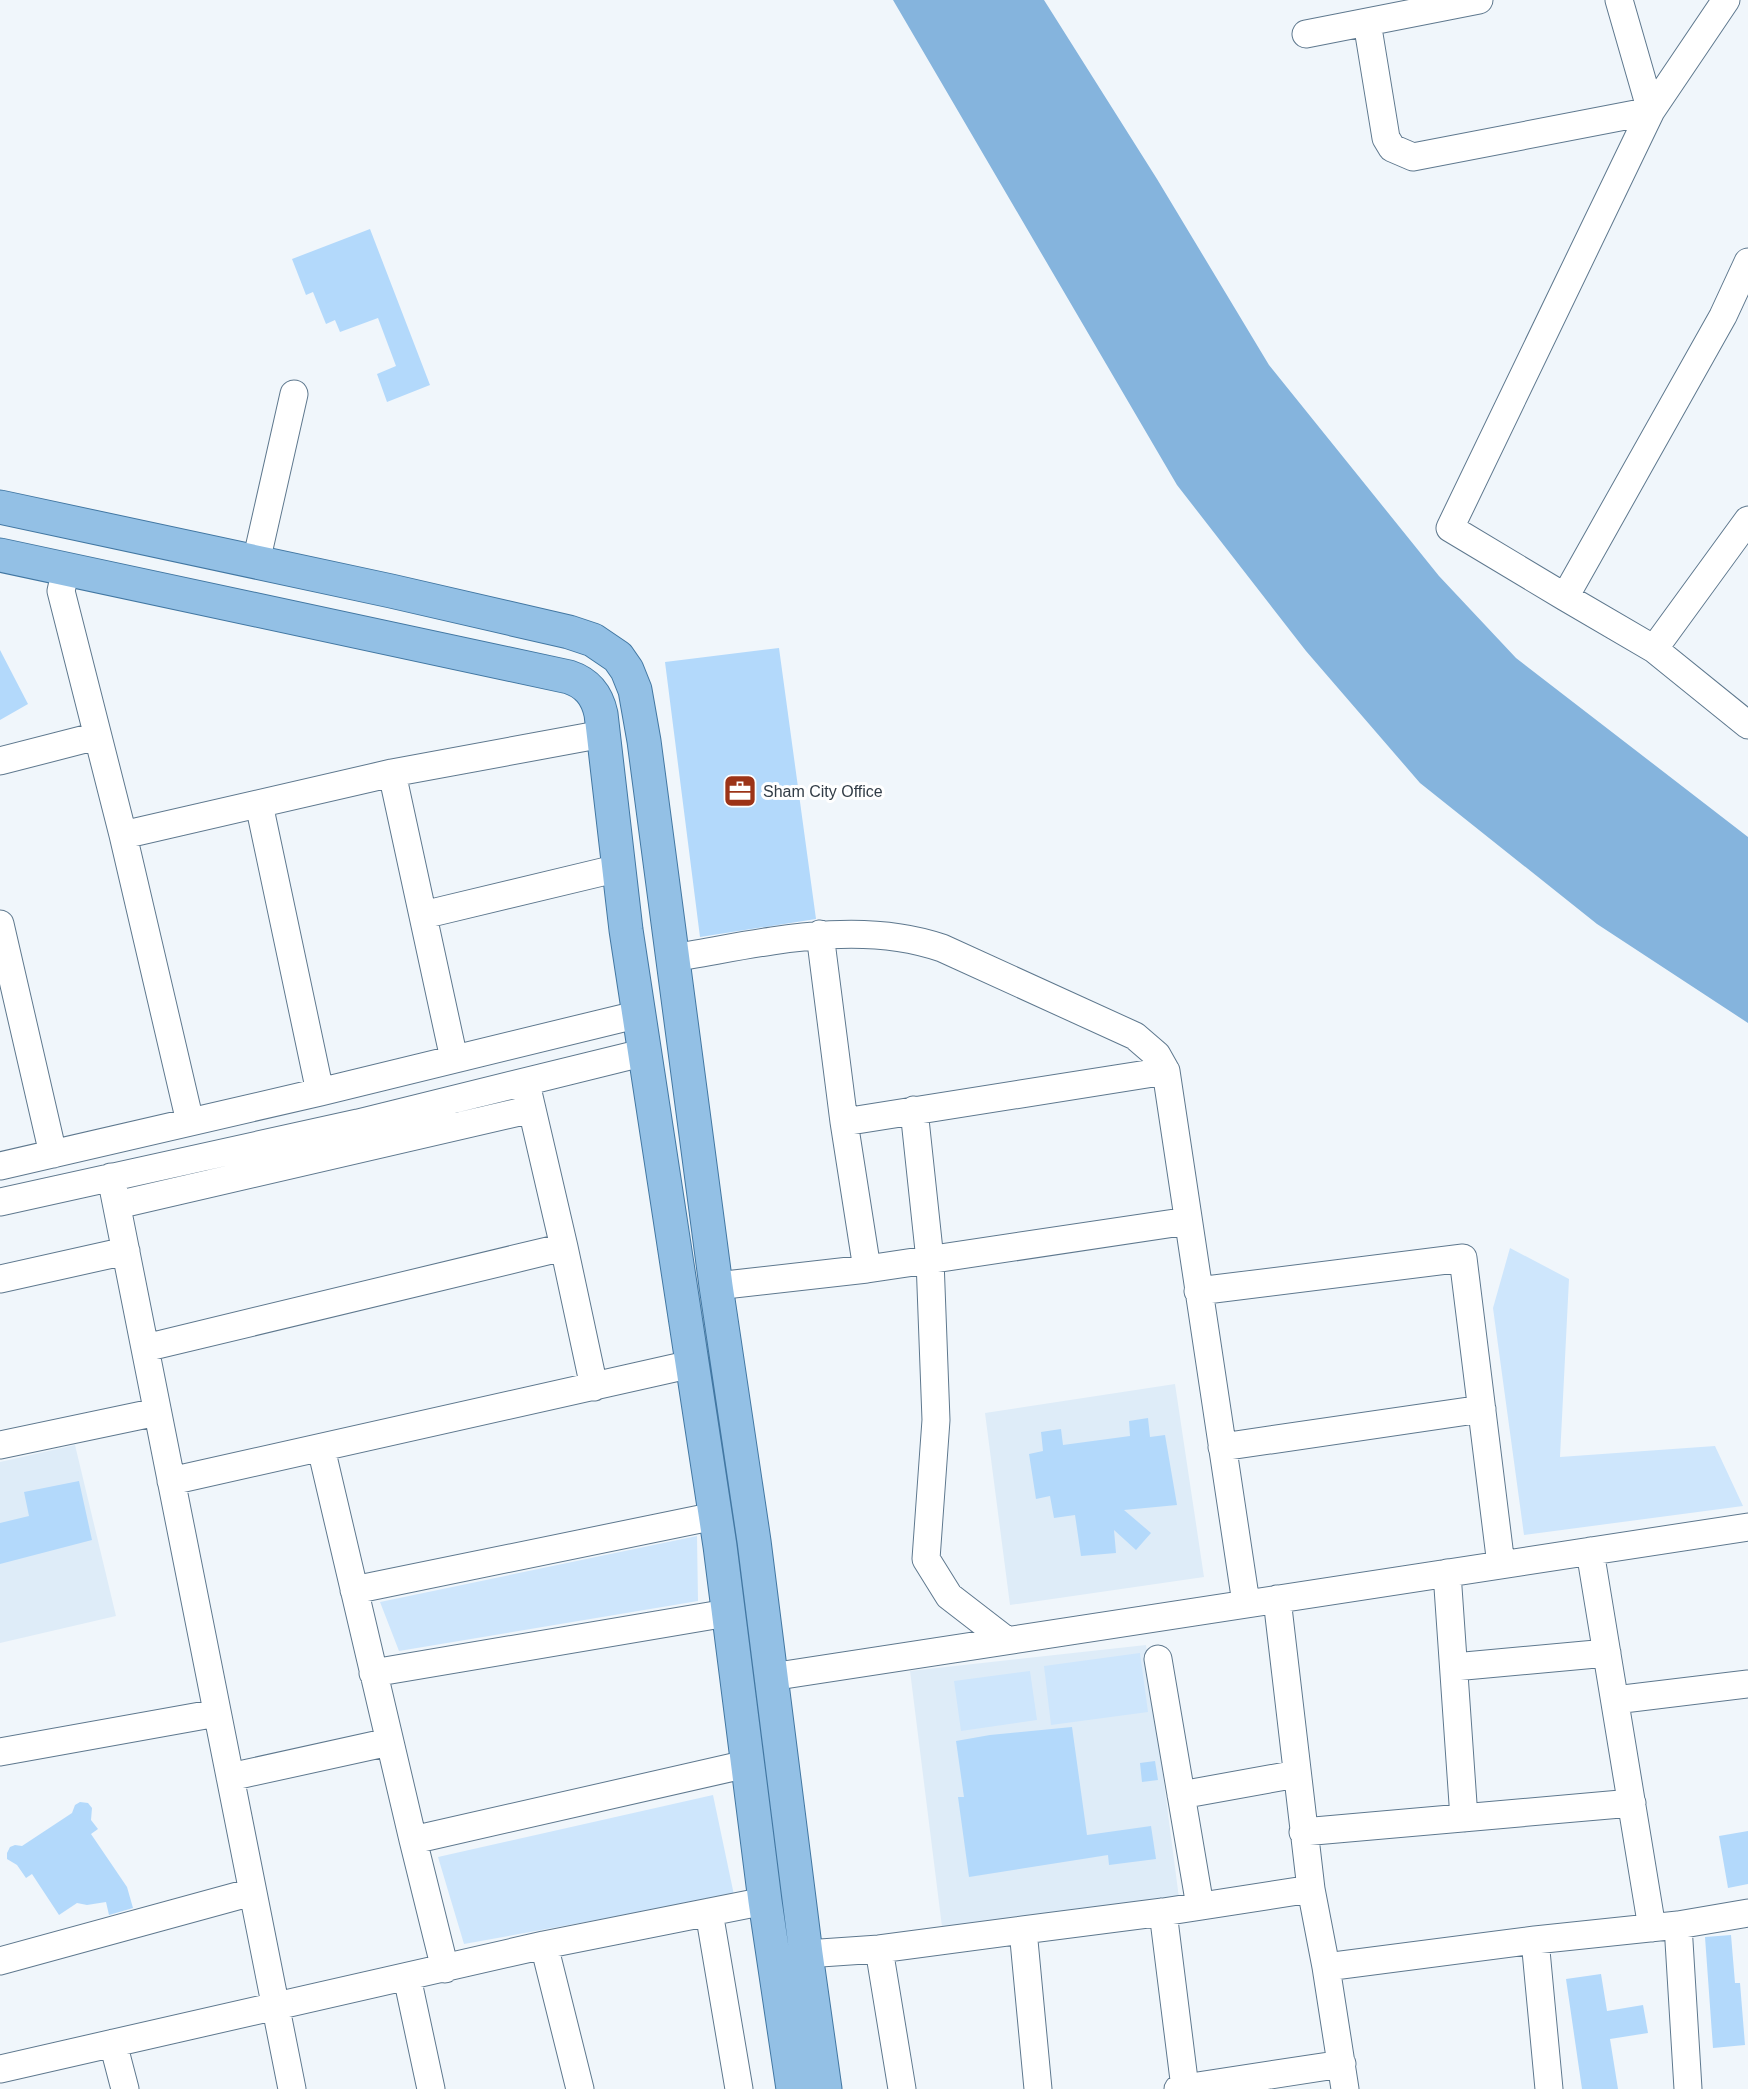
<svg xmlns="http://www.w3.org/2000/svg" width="1748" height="2089" viewBox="0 0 1748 2089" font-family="Arial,sans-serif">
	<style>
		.built { fill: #deecf8 }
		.green { fill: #cee6fc }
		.water { fill: #85b4dd }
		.building { fill: #b3d9fb }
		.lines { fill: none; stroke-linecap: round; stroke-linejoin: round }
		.minor-casing { stroke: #5e788e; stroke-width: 29 }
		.major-casing { stroke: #4277a2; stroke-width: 35 }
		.minor { stroke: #fff; stroke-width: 27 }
		.major { stroke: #93c0e5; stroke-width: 33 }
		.labels { text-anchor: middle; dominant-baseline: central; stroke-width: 6; stroke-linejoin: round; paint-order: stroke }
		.poi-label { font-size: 16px; fill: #323d47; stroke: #fff; text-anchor: start }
	</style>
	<rect width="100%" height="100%" fill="#f0f6fb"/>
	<path class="built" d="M1175,1384L1204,1577L1010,1605L985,1413Z
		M75,1445L116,1616L0,1643V1462Z
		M1146,1645L1179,1898L942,1927L910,1671Z"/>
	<path class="green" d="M1510,1248L1569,1279L1560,1457L1715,1446L1743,1506L1524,1535L1493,1308Z
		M697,1536L698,1601L399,1651L380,1602Z
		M1140,1653L1148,1712L1051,1725L1044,1666Z
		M1030,1671L1037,1720L961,1731L954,1681Z
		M713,1795L734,1895L464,1944L438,1857Z"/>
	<path class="water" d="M893,0H1044L1157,179L1269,365L1439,576L1516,658L1748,837V1023L1597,924L1420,783L1306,651L1177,485Z"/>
	<path class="building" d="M370,229L430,385L387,402L377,374L396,366L378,318L340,332L335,320L326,324L313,292L306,295L292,259Z
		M779,648L816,919L700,937L665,662Z
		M0,650L28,704L0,720Z
		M1148,1418L1150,1437L1165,1435L1177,1505L1124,1510L1151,1533L1136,1550L1114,1530L1116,1553L1081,1556L1075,1515L1054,1518L1050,1496L1036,1499L1029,1454L1043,1451L1041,1432L1061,1429L1063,1445L1130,1436L1129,1421Z
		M79,1481L92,1540L0,1564V1523L29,1516L24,1492Z
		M1072,1727L1087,1835L1151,1826L1156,1859L1109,1865L1108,1855L969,1877L958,1797H964L956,1741L990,1735Z
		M1155,1761L1158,1780L1142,1782L1140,1763Z
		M80,1802L88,1803L92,1808L91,1820L98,1829L91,1834L127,1887L133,1908L109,1915L106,1902L87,1905L77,1903L59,1915L32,1874L26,1878L17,1865L7,1859V1853L10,1847L15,1845L22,1846L72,1813L75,1805Z
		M1748,1831V1884L1728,1888L1719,1836Z
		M1731,1935L1735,1983H1740L1745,2045L1713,2048L1705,1937Z
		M1601,1974L1607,2011L1643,2005L1648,2033L1610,2039L1618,2089H1582L1566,1979Z"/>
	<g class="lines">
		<g class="minor-casing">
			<path id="minor" d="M1726,0L1651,111L1450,528L1565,597L1654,649L1748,725
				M1367,22L1386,138L1392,148L1413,157L1651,111L1619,0
				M1306,34L1479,0
				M256,562L294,394
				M66,569L61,591L123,835L190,1122
				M1565,597L1723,316L1748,262
				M1654,649L1748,520
				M0,761L97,736
				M392,773L454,1059
				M259,804L320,1092
				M123,835L392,773L603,734
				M423,915L619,868
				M0,924L53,1154
				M820,934L844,1122L867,1269
				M672,958C760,944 855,918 942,948L1135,1036L1157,1055L1166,1071L1246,1603
				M528,1092L564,1247L594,1387
				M914,1110L930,1260L936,1420L926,1559L949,1596L1006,1640
				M844,1122L1166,1071
				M0,1166L320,1092L640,1014
				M111,1177L292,2089
				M0,1202L358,1123L646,1052
				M117,1205L532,1109
				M0,1279L126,1251
				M716,1286L867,1269L1188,1221
				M1198,1291L1463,1258L1501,1565
				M145,1348L564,1247
				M0,1445L157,1412
				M1222,1447L1482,1409
				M321,1448L413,1840L445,1969
				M171,1481L692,1364
				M1590,1551L1652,1928
				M1447,1573L1464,1818
				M354,1590L715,1516
				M1277,1599L1311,1889L1326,1967L1345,2089
				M1158,1659L1200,1906
				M1454,1667L1607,1653
				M373,1673L727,1613
				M771,1677L1748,1527
				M1615,1700L1748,1684
				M0,1752L217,1713
				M230,1777L389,1742
				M1181,1795L1297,1774
				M1303,1832L1632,1803
				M413,1840L747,1764
				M709,1912L739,2089
				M1163,1912L1185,2088
				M1678,1925L1688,2089
				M1023,1930L1038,2089
				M1535,1940L1549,2089
				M544,1945L580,2089
				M879,1949L902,2089
				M806,1954L879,1949L1023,1930L1163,1912L1311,1889
				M0,1961L252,1892
				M1326,1967L1535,1940L1678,1925L1748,1913
				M407,1977L431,2089
				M113,2043L125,2089
				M0,2069L544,1945L765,1901
				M1178,2089L1342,2064"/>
		</g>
		<g class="major-casing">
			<path id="major" d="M0,507L391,591L569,632L593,640L618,657L627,670L635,690L644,741L716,1286L754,1541L806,1954L825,2089
				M0,555L569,677C587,683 597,695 601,714L626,930L720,1546L765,1901L793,2089"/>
		</g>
		<use href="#minor" class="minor"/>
		<use href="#major" class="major"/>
	</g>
	<defs>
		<g id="office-square" transform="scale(1.725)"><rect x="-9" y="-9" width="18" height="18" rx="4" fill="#9c3418" stroke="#fff"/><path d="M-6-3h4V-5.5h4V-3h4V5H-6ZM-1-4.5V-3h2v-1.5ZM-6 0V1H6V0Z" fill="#fff"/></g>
	</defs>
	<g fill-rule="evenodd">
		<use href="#office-square" x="740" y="791"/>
	</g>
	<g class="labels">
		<g class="poi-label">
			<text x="763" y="791">Sham City Office</text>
		</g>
	</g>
</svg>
